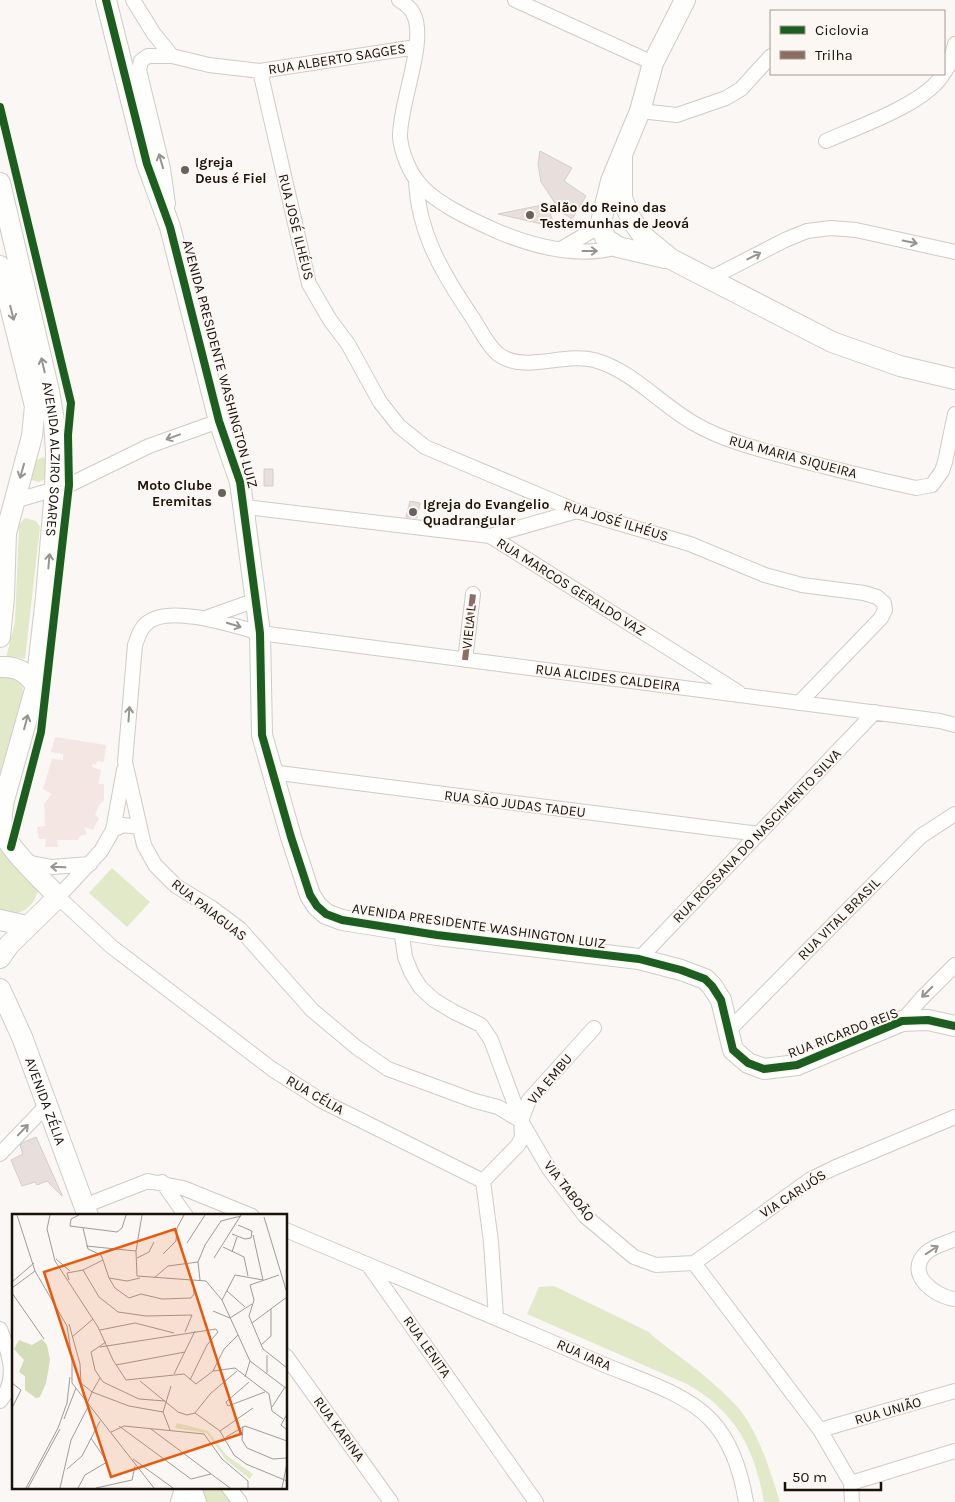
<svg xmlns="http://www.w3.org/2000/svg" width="955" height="1502" viewBox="0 0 955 1502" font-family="Karla,sans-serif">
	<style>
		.medical { fill: #f3e6e3 }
		.green { fill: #e2e9c8 }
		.building { fill: #e8dedb; stroke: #d6cdca }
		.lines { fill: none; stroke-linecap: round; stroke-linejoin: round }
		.street-casing { stroke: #d0cbc5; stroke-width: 16 }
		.secondary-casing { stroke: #d0cbc5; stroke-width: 22 }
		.street { stroke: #fefefd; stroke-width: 14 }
		.secondary { stroke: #fefefd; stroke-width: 20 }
		.quiet { stroke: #8d6e63; stroke-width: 6; stroke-dasharray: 12 6; stroke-linecap: butt }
		.cycleway-casing { stroke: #fcf7f2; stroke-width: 11 }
		.cycleway { stroke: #1b5e20; stroke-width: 8 }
		.oneway { stroke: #97948f }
		.poi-dot { fill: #68625b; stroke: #fcf7f2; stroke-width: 2 }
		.labels { text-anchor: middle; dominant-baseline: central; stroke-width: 4; stroke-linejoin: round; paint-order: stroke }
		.street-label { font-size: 14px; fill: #1a1209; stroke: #fcf7f2 }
		.poi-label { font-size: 14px; font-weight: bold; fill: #1a1209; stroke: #fcf7f2; text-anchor: start }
		.inset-road { fill: none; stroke: #a09b96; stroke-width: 1 }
		.view { fill: #e8590c; fill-opacity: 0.15; stroke: #e8590c; stroke-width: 2.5 }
		.inset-edge { fill: none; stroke: #1a1209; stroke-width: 2.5 }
	</style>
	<rect width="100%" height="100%" fill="#faf7f4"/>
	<path class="medical" d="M55,737L106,745L104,762L97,761L96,765L93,763L92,767L101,770L98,784H104V800L99,805L95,815L99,818L93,830L84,827L87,834L80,836L78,840H57L58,847H45L46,839H39L37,827L45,826L44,804L52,794L43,789L52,759L63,760V754L51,752Z"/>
	<path class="green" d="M43,457L47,461L44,480L38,482L32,480L31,474L37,460Z
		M25,518L36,521L40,527L25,659L15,657L6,658L15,622L19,525Z
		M3,676H11L22,683L23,693L0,774V677Z
		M0,846L7,858L17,864L38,890C34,908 16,921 0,909Z
		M112,868L150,902L127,927L89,893Z
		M554,1286L649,1332C652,1337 689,1363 697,1370C712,1382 728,1396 740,1410C760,1436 770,1471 780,1502H764C755,1449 735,1411 687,1384L527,1314L539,1287Z
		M197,1488H222L233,1502H202Z"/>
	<path class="building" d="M540,151L572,168L564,181L586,196L572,219L550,204L555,203L541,182L538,164Z
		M547,204L555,227L498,214Z
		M264,469H273V486H264Z
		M410,501L420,503L417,518L406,517Z
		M36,1137L62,1195V1196L47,1181L37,1185L35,1182L22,1186L11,1160L23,1154L20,1145L24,1142Z"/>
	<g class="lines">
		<g class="street-casing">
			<path id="street" d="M133,0L154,34L172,56
				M399,0C404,3 410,7 413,13C428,40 399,104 400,137C401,150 408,169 416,179C431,202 474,221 499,232C535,247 580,258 618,247
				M515,0L653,63
				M260,71L309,284L330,320L348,344L380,402L399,426L425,447L577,511L690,544L765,575L802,585L864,593L877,597L884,603L885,610L881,618L799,703
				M944,73L950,63L955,44
				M640,111L677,115L726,98L741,89L771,56
				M826,141C857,127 926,104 943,74
				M416,180C418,233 443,274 472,317C480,329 487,345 498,354C524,374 564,352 594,360C632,370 661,405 695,424C721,439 751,447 780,455C825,467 870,478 916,488L932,485L942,471L945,462L955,414
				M168,204L163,169L139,70L141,61L148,56H172L209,65L260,71L416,47
				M561,249L600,226
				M711,278L785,240L807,231L831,228L856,230L955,252
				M14,501L69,485L149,446L219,421
				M245,507L490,536L738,692
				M490,536L577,511
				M208,617L256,600
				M465,660L473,594
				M271,772L759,834
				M139,827L123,825L113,830L101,851L58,897L112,947L272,1069L322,1101L483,1181L491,1242L496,1317
				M113,830L124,770
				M26,862L52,867L90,864
				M401,929L405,957L411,972L420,987L434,1000L454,1012L481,1025L491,1040L521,1121L549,1169L585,1216L634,1257L656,1265L694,1263L820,1430L851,1483L852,1502
				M639,959L875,712
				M902,1021L922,998L955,965
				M728,1031L921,836L955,814
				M521,1121L498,1107L475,1101L388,1069L356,1047L312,1010L240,929L212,908L176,886L155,865L144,845L125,762L135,645C138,637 140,629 146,624C167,603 235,626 260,633L940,721L955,725
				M0,1154L46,1106
				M483,1181L518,1145L522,1137L521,1121L529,1100L594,1028
				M162,1182L186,1216
				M84,1206L148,1181L183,1188L252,1216
				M286,1230C391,1275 496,1317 600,1363C635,1378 685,1392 711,1420C732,1442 741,1472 746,1502
				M955,1239C946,1243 934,1246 927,1252C903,1273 935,1297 955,1299
				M694,1263L811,1179L836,1167L955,1117
				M369,1266L536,1502
				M0,1329C9,1353 19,1379 0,1401
				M286,1356L391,1502
				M820,1430L955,1391
				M851,1483L955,1451
				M229,1488L240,1502
				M178,1502L182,1488"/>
		</g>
		<g class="secondary-casing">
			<g id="secondary">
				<path d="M106,0L147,164L170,227L219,421L240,482L260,633L262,735L291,837L310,895L317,906L326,914L342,920L437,935L639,959L681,970L705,979L712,986L721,1000L733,1050L748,1063L764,1069L797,1065L902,1021L928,1020L955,1026"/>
				<path d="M622,155V198L631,219L643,236L671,259L832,342L900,366L955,379"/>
				<path id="s1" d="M0,183L49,391L54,421L56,453L55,490L46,597L36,686L4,800C2,811 0,821 3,831C7,848 45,882 58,897L9,945L0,958"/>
				<path d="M665,258L618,247L606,239L600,226L611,181L640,111L653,63L685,0"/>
				<path d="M0,266L35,406L32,436L6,533L4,597L0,637"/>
				<path d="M0,667C17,666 27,672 36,686"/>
				<path d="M0,920L27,926"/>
				<path id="s2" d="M0,989L22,1037L88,1216"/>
				<path d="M191,1488L196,1502"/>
			</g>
		</g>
		<use href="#street" class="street"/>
		<use href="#secondary" class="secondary"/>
		<path class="quiet" d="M465,660L473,594"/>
		<g class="cycleway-casing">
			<path id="cycleway" d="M106,0L147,164L170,227L219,421L240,482L260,633L262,735L291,837L310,895L317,906L326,914L342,920L437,935L639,959L681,970L705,979L712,986L721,1000L733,1050L748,1063L764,1069L797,1065L902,1021L928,1020L955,1026
				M0,107L71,403L68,435L69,485L41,732L11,847"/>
		</g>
		<use href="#cycleway" class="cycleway"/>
	</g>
	<defs><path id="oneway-shaft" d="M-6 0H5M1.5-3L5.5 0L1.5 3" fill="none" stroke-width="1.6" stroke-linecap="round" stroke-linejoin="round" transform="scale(1.25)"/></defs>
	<g class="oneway">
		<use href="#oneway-shaft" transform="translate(161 161) rotate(-106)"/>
		<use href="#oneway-shaft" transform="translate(910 242) rotate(12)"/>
		<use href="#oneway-shaft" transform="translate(590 251)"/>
		<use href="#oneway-shaft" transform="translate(754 256) rotate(-27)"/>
		<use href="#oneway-shaft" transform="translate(12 313) rotate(76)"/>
		<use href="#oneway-shaft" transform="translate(43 365) rotate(-103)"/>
		<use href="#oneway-shaft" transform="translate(173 437) rotate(160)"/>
		<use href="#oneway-shaft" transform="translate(22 471) rotate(106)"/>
		<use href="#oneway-shaft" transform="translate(49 561) rotate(-85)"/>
		<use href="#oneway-shaft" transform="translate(234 625) rotate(17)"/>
		<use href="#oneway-shaft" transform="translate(129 714) rotate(-86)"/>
		<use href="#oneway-shaft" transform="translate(26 722) rotate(-75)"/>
		<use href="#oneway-shaft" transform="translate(58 867) rotate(-178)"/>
		<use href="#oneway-shaft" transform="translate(927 992) rotate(135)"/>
		<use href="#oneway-shaft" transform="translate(23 1130) rotate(-46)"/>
		<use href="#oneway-shaft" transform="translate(932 1250) rotate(-34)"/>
	</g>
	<g class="poi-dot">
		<circle cx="185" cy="170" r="5"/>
		<circle cx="530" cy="215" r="5"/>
		<circle cx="222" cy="493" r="5"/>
		<circle cx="413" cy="512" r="5"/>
	</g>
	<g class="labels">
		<g class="street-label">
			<text transform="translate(337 59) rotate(-9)">RUA ALBERTO SAGGES</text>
			<text transform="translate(296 227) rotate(76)">RUA JOSÉ ILHÉUS</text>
			<text transform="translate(220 364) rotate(75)">AVENIDA PRESIDENTE WASHINGTON LUIZ</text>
			<text transform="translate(793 457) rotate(15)">RUA MARIA SIQUEIRA</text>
			<text stroke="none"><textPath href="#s1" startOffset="282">AVENIDA ALZIRO SOARES</textPath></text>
			<text transform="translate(616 521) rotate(17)">RUA JOSÉ ILHÉUS</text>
			<text transform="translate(571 587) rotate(32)">RUA MARCOS GERALDO VAZ</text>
			<text transform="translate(469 627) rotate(-84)">VIELA L</text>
			<text transform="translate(608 678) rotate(7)">RUA ALCIDES CALDEIRA</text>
			<text transform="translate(515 804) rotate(7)">RUA SÃO JUDAS TADEU</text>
			<text transform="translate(757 836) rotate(-46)">RUA ROSSANA DO NASCIMENTO SILVA</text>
			<text transform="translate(209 910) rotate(38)">RUA PAIAGUAS</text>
			<text transform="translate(839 919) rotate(-45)">RUA VITAL BRASIL</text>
			<text transform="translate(479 926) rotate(8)">AVENIDA PRESIDENTE WASHINGTON LUIZ</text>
			<text transform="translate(843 1033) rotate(-21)">RUA RICARDO REIS</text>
			<text transform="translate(550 1079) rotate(-50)">VIA EMBU</text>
			<text transform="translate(315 1095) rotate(30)">RUA CÉLIA</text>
			<text stroke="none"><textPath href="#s2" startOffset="121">AVENIDA ZÉLIA</textPath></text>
			<text transform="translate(569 1191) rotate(52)">VIA TABOÃO</text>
			<text transform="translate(793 1194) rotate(-33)">VIA CARIJÓS</text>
			<text transform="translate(427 1347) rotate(55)">RUA LENITA</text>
			<text transform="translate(584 1355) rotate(24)">RUA IARA</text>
			<text transform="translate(888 1411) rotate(-16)">RUA UNIÃO</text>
			<text transform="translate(339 1429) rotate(54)">RUA KARINA</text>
		</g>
		<g class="poi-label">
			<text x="195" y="162">Igreja<tspan x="195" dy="16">Deus é Fiel</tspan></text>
			<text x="540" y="207">Salão do Reino das<tspan x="540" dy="16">Testemunhas de Jeová</tspan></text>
			<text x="212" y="485" text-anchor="end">Moto Clube<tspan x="212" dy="16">Eremitas</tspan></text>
			<text x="423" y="504">Igreja do Evangelio<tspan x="423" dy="16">Quadrangular</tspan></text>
		</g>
	</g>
	<g transform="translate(12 1214)">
		<rect width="275" height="275" fill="#faf7f4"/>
		<path d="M165,209L196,217L214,241L241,260L238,265L214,246L195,219L163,214Z" fill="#e2e9c8"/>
		<path d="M30,125L35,131L38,146L34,169L28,183L24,184L13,176V162L7,158L12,146L2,135L7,126L20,131Z" fill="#d4dcb9"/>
		<path class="inset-road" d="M5,1L23,57L55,112L60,145V169L142,274M38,1L35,15L43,47L86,113L101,146L114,166L172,160L184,170L201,157L223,154L257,180L260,197L271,205M67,1L59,5L58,12L105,18L110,14L114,1M130,1L124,37L125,62L194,67L210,86L238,147L275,175M252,3L275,79M71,14L76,35L89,41L91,46M220,20L233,25L239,24L240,17L226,11M241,21L251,66M175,29L193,1M74,32L124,37M211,33L232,43L236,62M220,38L225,23M151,40L164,27L165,14L172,1M125,44L137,38L142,28M202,44L229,1M44,45L58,57M91,46L97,64L115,67L128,64M186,48L193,31L209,7L229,2M71,56L87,83L106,98L134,102L180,101L173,118M267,61L238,71L242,86L237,102L251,135L275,154M97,64L103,74L117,84L129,80L150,85L179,84L182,80L181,67M142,64L156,52L186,48L188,66M57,66L55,59L71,56L91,46M0,68L22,49M0,74L23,57M215,77L233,93M0,79L32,125M275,83V132M210,86L223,61L251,66M201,97L218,104L240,90M240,109L275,83M57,110L68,150L69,169L80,178L75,190M88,116L123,109L162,119M60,123L81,105M94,128L79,138L83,156L91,168L127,185L153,187M249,131L259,122V95M88,133L204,115L206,118L195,131L178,166M104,151L173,138M201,157L212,135L226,121M255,159V141M162,160L183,117M233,163L238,147M88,164L80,178L117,192L151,198L158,216M128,167L166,198L175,201L183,199L208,217L222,241L234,250L275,267M237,168L214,188L216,192L253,178M0,169L9,176L0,194M260,193L273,173M151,198L159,172M183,199L198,180L225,157M275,200L269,211L275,216M52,205L64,174M107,212L179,265M231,212L230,226L235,234L261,245L275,244M139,215L218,274M208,217L241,194M99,218L112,212L192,220L210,245L236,267V274M214,223L233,212L275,227M121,245L161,274M55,255L70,242L88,207M179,265L199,260M14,274L46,214L55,189L58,163M16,274L48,215M48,274L59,226L76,193M66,274L73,261L95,248L79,224M84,274L120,266L123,252M270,274L275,249"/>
		<path class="view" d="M163,15L229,220L99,263L32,58Z"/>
		<rect width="275" height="275" class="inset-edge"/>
	</g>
	<rect x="770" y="10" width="175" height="65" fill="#fcf7f2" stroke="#a29b95"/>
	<rect x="780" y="26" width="25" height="8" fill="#1b5e20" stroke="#a29b95"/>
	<text x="815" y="35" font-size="15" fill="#1a1209">Ciclovia</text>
	<rect x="780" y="51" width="25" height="8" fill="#8d6e63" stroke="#a29b95"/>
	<text x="815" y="60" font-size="15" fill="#1a1209">Trilha</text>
	<path d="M785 1482v8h96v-8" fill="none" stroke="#1a1209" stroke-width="2.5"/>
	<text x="792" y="1482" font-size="15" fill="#1a1209" stroke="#fcf7f2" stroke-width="4" paint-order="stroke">50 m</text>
</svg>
